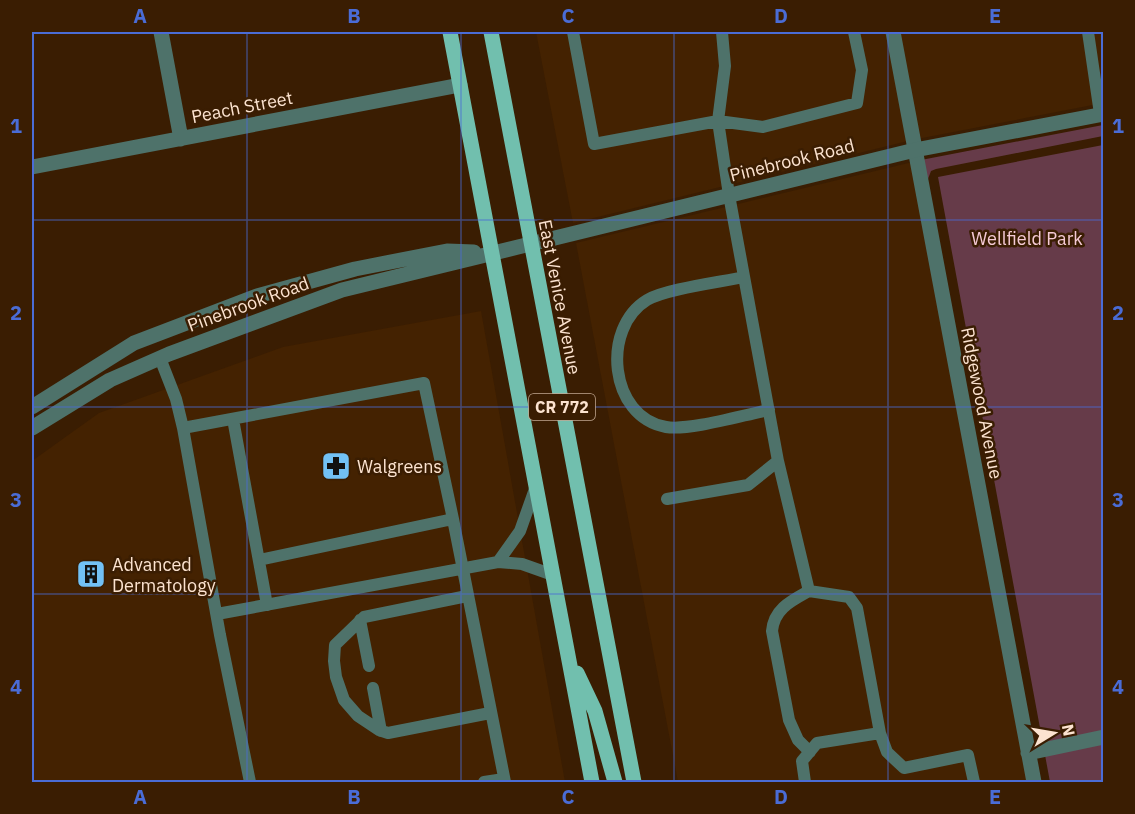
<svg xmlns="http://www.w3.org/2000/svg" width="1135" height="814" viewBox="0 0 1135 814" font-family="'IBM Plex Sans',sans-serif">
	<style>
		.built { fill: #442201 }
		.green { fill: #663b49 }
		.lines { fill: none; stroke-linecap: round; stroke-linejoin: round }
		.service { stroke: #4e726a; stroke-width: 12 }
		.minor { stroke: #4e726a; stroke-width: 15 }
		.tertiary { stroke: #4e726a; stroke-width: 15 }
		.primary { stroke: #71bfae; stroke-width: 15 }
		.grid { fill: none; stroke: #4a6cd6; stroke-width: 1.5; stroke-opacity: 0.55 }
		.labels { text-anchor: middle; dominant-baseline: central; stroke-width: 5; stroke-linejoin: round; paint-order: stroke }
		.shield { fill: #3a1d02; stroke: #c2a892; stroke-width: 1.5 }
		.shield-label { font-size: 16px; font-weight: bold; fill: #fce3d0 }
		.street-label { font-size: 18px; fill: #fce3d0; stroke: #3a1d02 }
		.park-label { font-size: 18px; fill: #f5cad6; stroke: #3a1d02 }
		.poi-label { font-size: 18px; fill: #fce3d0; stroke: #3a1d02; text-anchor: start }
		.neatline { fill: none; stroke: #4a6cd6; stroke-width: 2 }
		.grid-label { font-size: 20px; text-anchor: middle; font-weight: bold; fill: #4a6cd6 }
	</style>
	<rect width="100%" height="100%" fill="#3a1d02"/>
	<path class="built" d="M536,32H1103V103L912,140L573,223Z
		M921,160L1036,782H678L576,243Z
		M481,311L565,782H32V461L99,413L283,347Z"/>
	<path class="green" d="M1103,125V136L936,169L931,171L928,179L921,160Z
		M1103,145V782H1050L938,177Z"/>
	<g class="lines">
		<path class="service" d="M573,32L594,144L718,121L729,195L778,461L748,485L667,499
			M722,32L725,66L718,121L763,127L857,103L862,70L854,32
			M1088,32L1100,114
			M744,277C721,282 665,289 647,300C601,328 609,417 666,427C689,431 743,415 769,410
			M160,358L176,399L183,428L220,635L250,782
			M233,419L267,605
			M183,428L424,383L453,519
			M778,461L809,591L849,597L857,608L880,733
			M259,560L453,519L505,782
			M498,562L520,531L536,486
			M809,591C791,601 774,609 772,631L789,720L798,740L810,752
			M467,596L364,617L335,645L334,661L336,677L344,700L358,716L379,730L388,733L490,713
			M217,614L498,562L522,564L553,575
			M360,620L369,666
			M373,688L381,731
			M484,782L504,779
			M805,782L802,761L817,743L880,733L887,752L904,768L968,755L974,782"/>
		<path class="minor" d="M161,32L181,139
			M893,32L1034,782
			M32,167L460,85
			M1028,753L1104,737"/>
		<path class="tertiary" d="M32,407L134,343L257,296L355,269L447,251L474,252
			M32,428L110,380L169,354L342,290L915,150L1104,114"/>
		<path class="primary" d="M450,32L592,782
			M491,32L634,782
			M577,673L595,711L615,782"/>
	</g>
	<path class="grid" d="M247,32V782M461,32V782M674,32V782M888,32V782M32,220H1104M32,407H1104M32,594H1104"/>
	<defs>
		<g id="pharmacy-square" transform="scale(1.5)"><rect x="-9" y="-9" width="18" height="18" rx="4" fill="#72c1f5" stroke="#3a1d02"/><path d="M-2-6h4v4h4v4h-4v4h-4v-4h-4v-4h4Z" fill="#111"/></g>
		<g id="building-square" transform="scale(1.5)"><rect x="-9" y="-9" width="18" height="18" rx="4" fill="#72c1f5" stroke="#3a1d02"/><path d="M-4-6H4V6H1V3H-1V6H-4ZM-2.5-4.3h1.7v1.8h-1.7ZM.8-4.3h1.7v1.8H.8ZM-2.5-1h1.7V.8h-1.7ZM.8-1h1.7V.8H.8Z" fill="#111"/></g>
	</defs>
	<g fill-rule="evenodd">
		<use href="#pharmacy-square" x="336" y="466"/>
		<use href="#building-square" x="91" y="574"/>
	</g>
	<g class="labels">
		<rect class="shield" x="529" y="394" width="66" height="26" rx="4.5"/>
		<g class="shield-label">
			<text x="562" y="407">CR 772</text>
		</g>
		<g class="street-label">
			<text transform="translate(242 107) rotate(-11)">Peach Street</text>
			<text transform="translate(792 160) rotate(-14)">Pinebrook Road</text>
			<text transform="translate(560 297) rotate(79)">East Venice Avenue</text>
			<text transform="translate(248 304) rotate(-20)">Pinebrook Road</text>
			<text transform="translate(982 403) rotate(79)">Ridgewood Avenue</text>
		</g>
		<g class="park-label">
			<text x="1027" y="238">Wellfield Park</text>
		</g>
		<g class="poi-label">
			<text x="357" y="466">Walgreens</text>
			<text x="112" y="564">Advanced<tspan x="112" dy="21">Dermatology</tspan></text>
		</g>
	</g>
	<rect width="1135" height="814" fill="none" stroke="#3a1d02" stroke-width="66"/>
	<g transform="translate(1054 733) rotate(79)" stroke="#3a1d02" stroke-width="4.5" paint-order="stroke">
	<path d="M0-4.5L10 22L0 15L-10 22Z" fill="#fce3d0"/>
	<text y="-9" font-size="16" font-weight="bold" text-anchor="middle" fill="#fce3d0">N</text>
	</g>
	<rect x="33" y="33" width="1069" height="748" class="neatline"/>
	<g class="grid-label">
		<text x="140" y="23">A</text>
		<text x="354" y="23">B</text>
		<text x="568" y="23">C</text>
		<text x="781" y="23">D</text>
		<text x="995" y="23">E</text>
		<text x="16" y="133">1</text>
		<text x="1118" y="133">1</text>
		<text x="16" y="320">2</text>
		<text x="1118" y="320">2</text>
		<text x="16" y="507">3</text>
		<text x="1118" y="507">3</text>
		<text x="16" y="694">4</text>
		<text x="1118" y="694">4</text>
		<text x="140" y="804">A</text>
		<text x="354" y="804">B</text>
		<text x="568" y="804">C</text>
		<text x="781" y="804">D</text>
		<text x="995" y="804">E</text>
	</g>
</svg>
